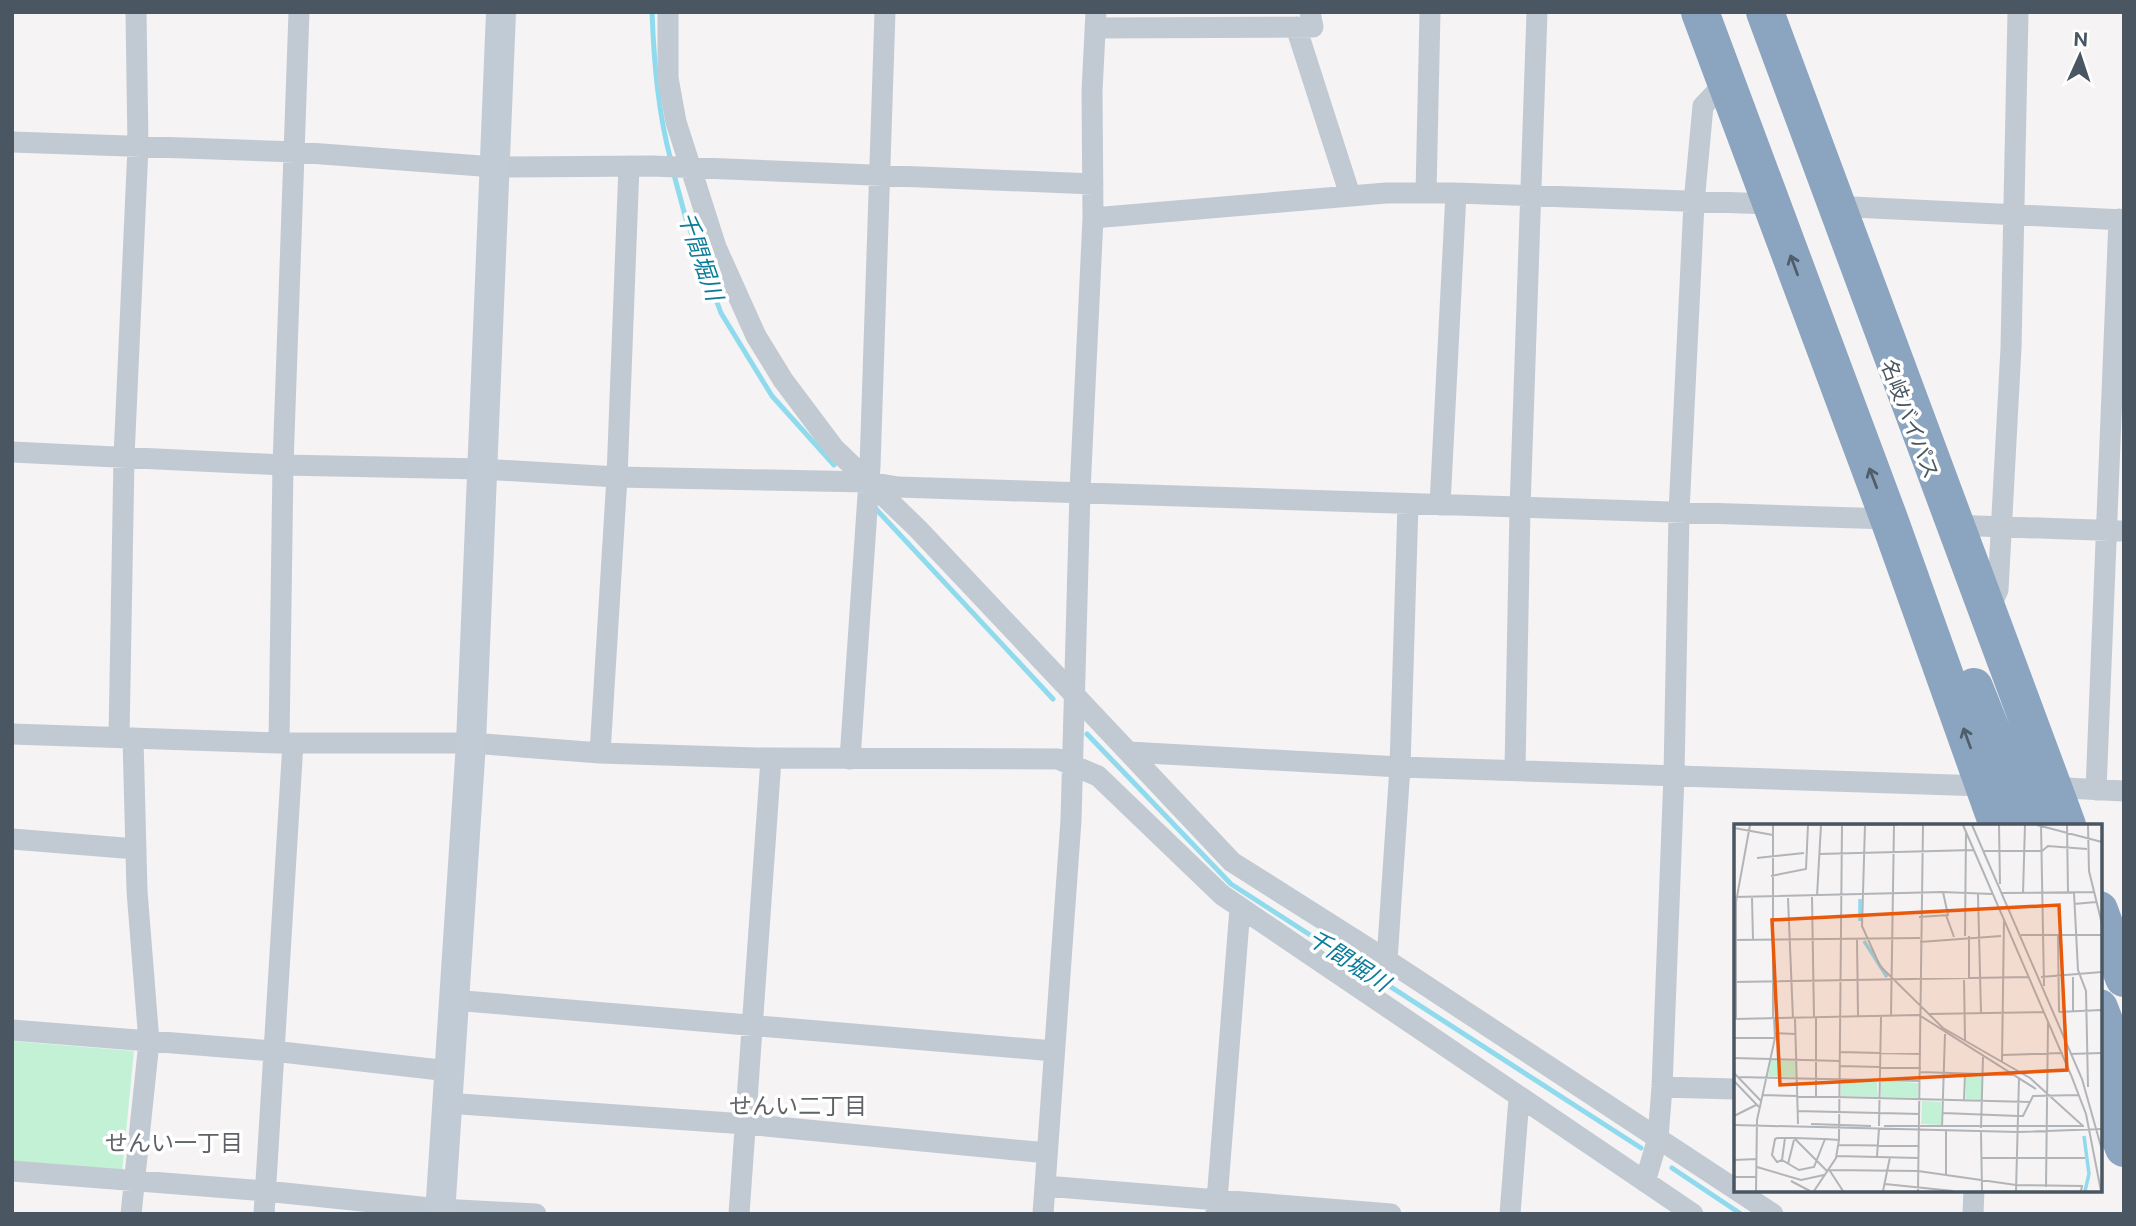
<svg xmlns="http://www.w3.org/2000/svg" width="2136" height="1226" viewBox="0 0 2136 1226" font-family="'Public Sans','Noto Sans JP',sans-serif">
	<style>
		.green { fill: #c3f1d5 }
		.lines { fill: none; stroke-linecap: round; stroke-linejoin: round }
		.stream { stroke: #90daee; stroke-width: 5 }
		.street { stroke: #c1cad2; stroke-width: 21 }
		.secondary { stroke: #c1cbd6; stroke-width: 30 }
		.highway { stroke: #8ba5c1; stroke-width: 38 }
		.oneway { stroke: #505e6b }
		.labels { text-anchor: middle; dominant-baseline: central; stroke-width: 7; stroke-linejoin: round; paint-order: stroke }
		.street-label { font-size: 21px; fill: #4a5661; stroke: #fff }
		.water-label { font-size: 23px; font-style: italic; fill: #0c7c9b; stroke: #fff }
		.neighbourhood-label { font-size: 23px; fill: #5f6368; stroke: #fff }
		.inset-river { fill: none; stroke: #90daee; stroke-width: 3.5 }
		.inset-road { fill: none; stroke: #b1b4b9; stroke-width: 2 }
		.view { fill: #e8590c; fill-opacity: 0.15; stroke: #e8590c; stroke-width: 3.5 }
		.inset-edge { fill: none; stroke: #4a5661; stroke-width: 3.5 }
	</style>
	<rect width="100%" height="100%" fill="#f5f3f3"/>
	<path class="green" d="M12,1041L134,1051L122,1172L12,1162Z"/>
	<g class="lines">
		<path class="stream" d="M652,12C654,63 658,112 671,161
			M673,171L686,219L721,313L772,396L834,465
			M876,509L1053,699
			M1087,734L1231,884L1641,1148
			M1672,1168L1741,1214"/>
		<path class="street" d="M668,12V78L676,122L716,247L756,336L783,380L834,448L918,529L1232,862L1387,960L1773,1214
			M1296,27L1350,195
			M1095,28L1313,27L1310,12
			M12,142L296,152L494,167L652,166L1093,184
			M1426,193L1430,12
			M1832,206L2124,220
			M1093,218L1386,193H1456L1771,204
			M12,452L283,465L482,469L617,477L869,482L898,487L1889,519
			M1440,505L1456,193
			M1950,525L2124,531
			M1989,610L1998,590L2011,348L2018,12
			M12,734L279,743H471L600,753L757,758L1058,759L1098,776L1222,895L1693,1214
			M119,738L124,457L138,147L136,12
			M279,743L283,465L299,12
			M1129,752L1400,767L1984,786
			M600,753L617,477L629,166
			M850,759L870,466L885,12
			M1515,769L1520,508L1537,12
			M2047,787L2124,791
			M2096,790L2119,219
			M12,839L136,849
			M1387,960L1400,767L1408,504
			M453,1000L1054,1051
			M12,1030L273,1051L449,1071
			M1662,1087L1735,1089
			M446,1103L745,1124L1047,1153
			M12,1171L265,1191L440,1209L536,1214
			M1645,1182L1658,1138L1662,1087L1674,775L1679,512L1694,203L1703,106L1726,82
			M1045,1186L1391,1214
			M1216,1213L1240,908
			M131,1214L149,1042L137,891L133,738
			M264,1214L293,743
			M739,1214L771,759
			M1043,1214L1071,820L1080,491L1093,218L1092,91L1096,12
			M1510,1214L1519,1098
			M1973,1214L1974,1189"/>
		<path class="secondary" d="M440,1214L471,743L501,12"/>
		<path class="highway" d="M1700,12L1889,519L1998,825
			M1765,12L2067,825
			M1974,687L2029,825
			M2099,910L2124,978
			M2099,1008L2124,1072
			M2099,1082L2124,1148"/>
	</g>
	<defs><path id="oneway-shaft" d="M-6 0H5M1.5-3L5.5 0L1.5 3" fill="none" stroke-width="1.6" stroke-linecap="round" stroke-linejoin="round" transform="scale(1.75)"/></defs>
	<g class="oneway">
		<use href="#oneway-shaft" transform="translate(1794 265) rotate(-110)"/>
		<use href="#oneway-shaft" transform="translate(1873 478) rotate(-111)"/>
		<use href="#oneway-shaft" transform="translate(1967 738) rotate(-110)"/>
	</g>
	<g class="labels">
		<g class="street-label">
			<text transform="translate(1910 419) rotate(69)">名岐バイパス</text>
		</g>
		<g class="water-label">
			<text transform="translate(701 256) rotate(71)">千間堀川</text>
			<text transform="translate(1349 960) rotate(33)">千間堀川</text>
		</g>
		<g class="neighbourhood-label">
			<text x="798" y="1105">せんい二丁目</text>
			<text x="174" y="1142">せんい一丁目</text>
		</g>
	</g>
	<g transform="translate(1734 824)">
		<rect width="368" height="368" fill="#f5f3f3"/>
		<path d="M37,236L63,237L62,253L34,252ZM232,251L248,252L247,276L232,275ZM147,257L184,259V274L147,273ZM107,258H143L144,273L107,272ZM188,277L207,278V301L187,300Z" fill="#c3f1d5"/>
		<path class="inset-river" d="M126,97V75M130,117L153,153M350,312L355,350L351,367"/>
		<path class="inset-road" d="M74,1H163M131,1L128,102L146,142L209,204L296,254L349,302M229,1L337,251L352,290L367,367M238,1L348,255L368,326M265,1L266,60M303,1L368,18M307,1L310,162M333,1L334,69M354,1L355,47L368,100M0,4L39,11M249,27H308L314,22L353,25M85,30L240,26M23,34L70,29M37,52L72,45L74,1M268,69L360,68M289,69L291,1M340,69L344,146L352,167L354,263M244,70L247,189M83,72L87,1M0,73L209,68M78,73L80,194M18,74L19,116M54,74L59,195M340,80L362,78M212,91L220,113M185,93L214,91L209,68L258,70M287,111H368M324,111L325,188M231,112L232,8M235,112V154M123,114L124,193M0,116L186,114M186,118L267,112M307,153L368,148M339,153V188M230,154L231,216M0,158L295,153M368,160V210M325,188L367,186M195,190L310,188M157,192L160,1M0,195L185,191L302,265M2,195V78L16,1M39,195V1M61,195L64,300M41,209L62,210M0,214H41M106,228L187,230M336,230L368,229M269,231L329,229M0,234L106,237M268,238L270,95M105,242L187,244M186,248L278,251M0,249L27,277M4,253L186,257M0,257L25,283M28,271L296,278M82,273V194M230,277L231,250M63,287L186,290M209,289L284,292M0,292L22,281M284,292H289L299,272L345,271M77,300L137,302M0,301L284,308L368,305M145,302L147,193M150,302H350M208,303L211,210M247,304L249,233M212,307V352M247,308L248,367M51,314L48,336L43,338L38,331L41,315L43,314H60L89,315H91L105,316M60,314L93,347M104,321L185,322M102,332L185,334M143,332L145,305M247,334H351M0,336L23,335M48,336L65,346L80,343L91,315M54,340L60,316M23,343L67,356L90,351M94,346L184,347L282,361L348,362L347,367M96,347L109,367M0,353H23M57,357L76,367M151,360L219,367M312,363L314,198M22,367L23,296L41,214L40,195M80,367L102,334L105,316L108,1M149,367L156,333M184,367L189,1M282,367L285,254"/>
		<path class="view" d="M325,81L333,246L46,261L38,96Z"/>
		<rect width="368" height="368" class="inset-edge"/>
	</g>
	<rect width="2136" height="1226" fill="none" stroke="#4a5661" stroke-width="28"/>
	<g transform="translate(2080 56) rotate(3)" stroke="#ffffff" stroke-width="5" paint-order="stroke">
	<path d="M0-5L12 26L0 18L-12 26Z" fill="#4a5661"/>
	<text y="-10" font-size="19" font-weight="bold" text-anchor="middle" fill="#4a5661">N</text>
	</g>
</svg>
